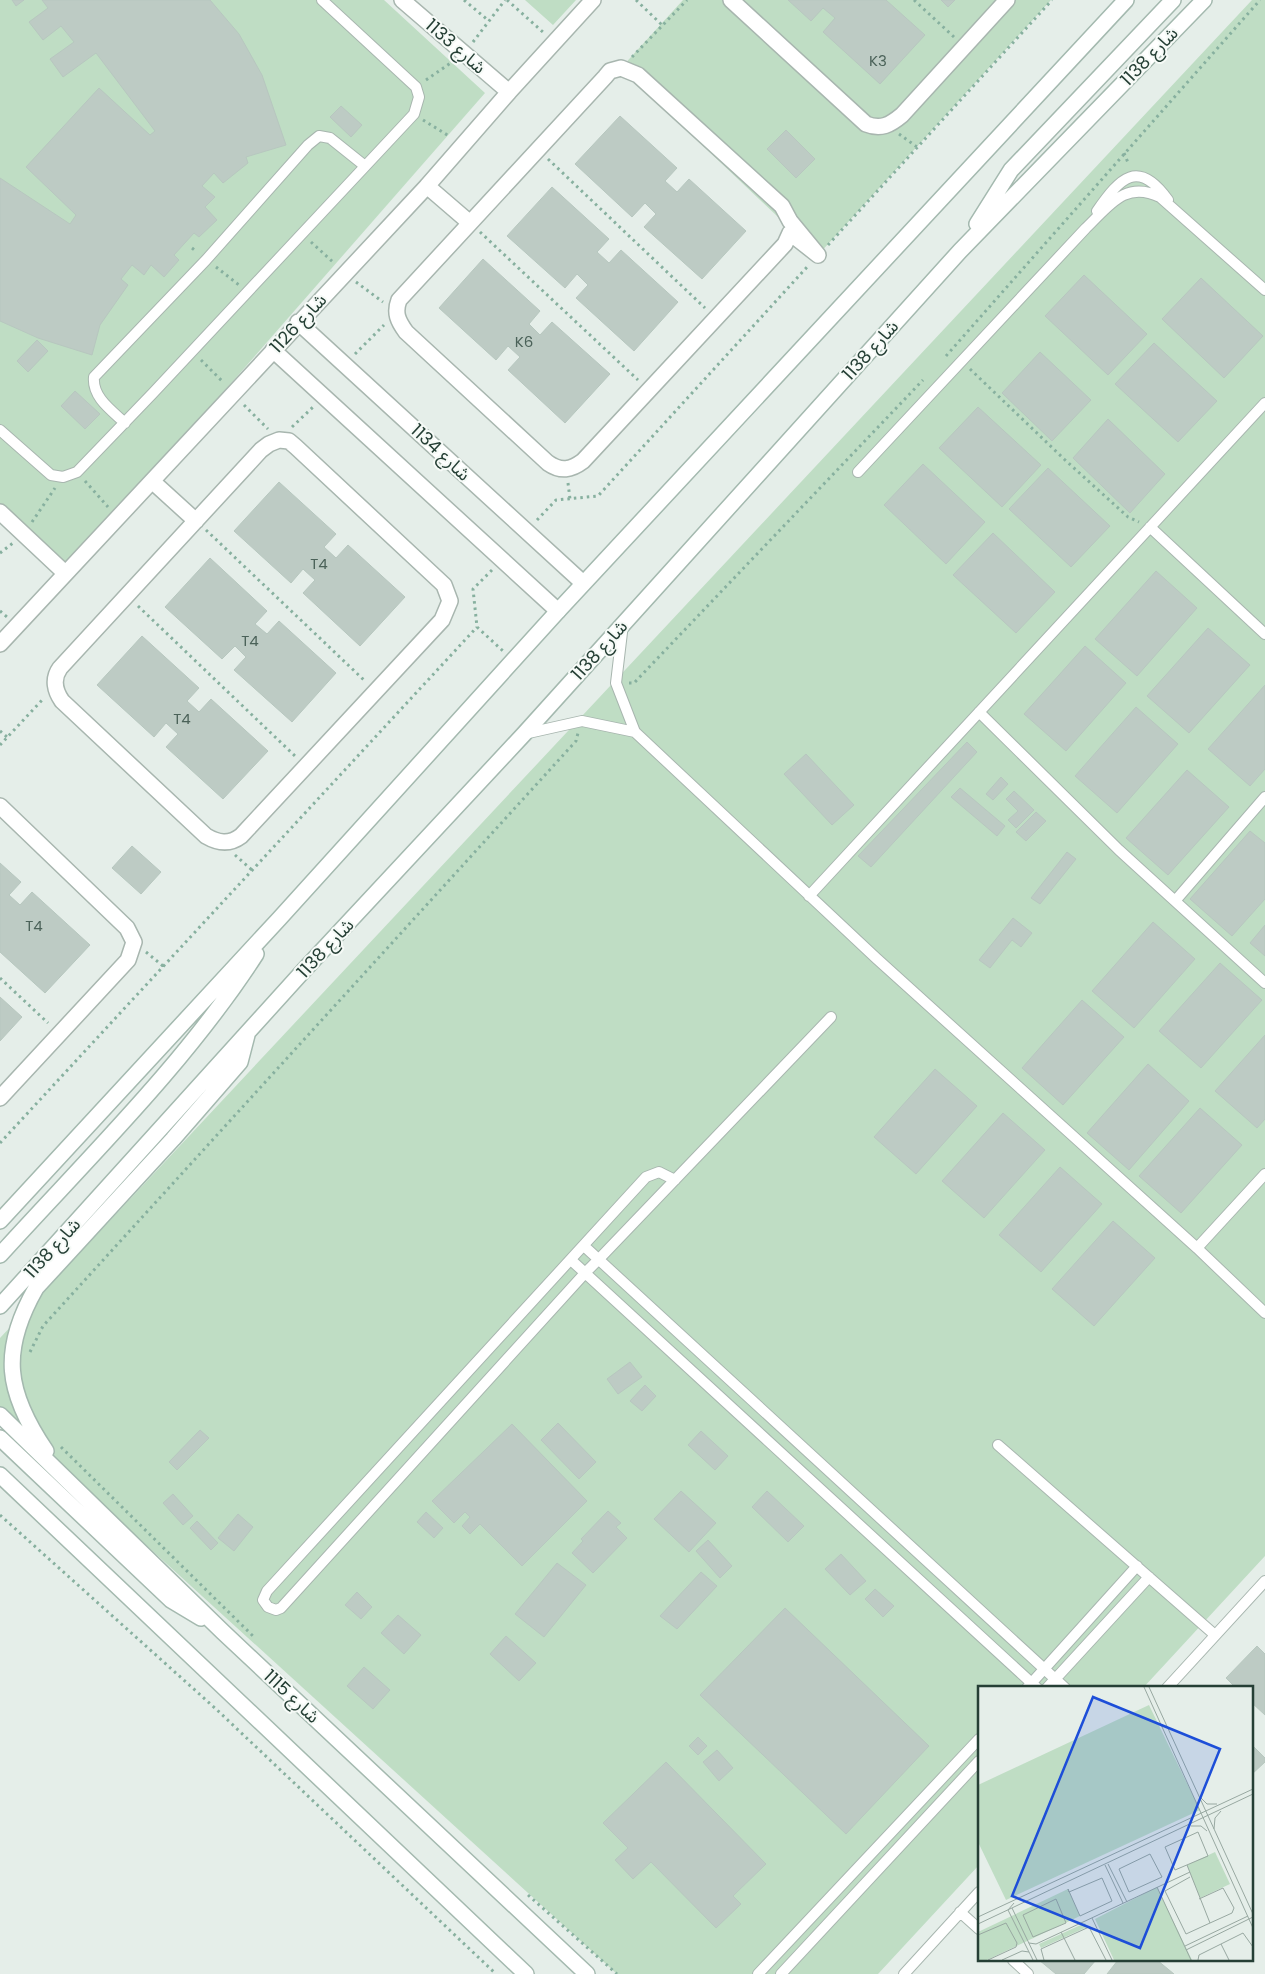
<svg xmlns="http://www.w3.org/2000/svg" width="1265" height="1974" viewBox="0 0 1265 1974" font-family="Poppins,'Noto Sans Arabic',sans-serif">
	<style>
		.green { fill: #bfddc4 }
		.building { fill: #bdcbc4; stroke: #b7c7bf }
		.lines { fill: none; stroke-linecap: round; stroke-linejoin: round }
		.lane-casing { stroke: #a8b6af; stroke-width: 12 }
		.street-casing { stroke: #a8b6af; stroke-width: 18 }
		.secondary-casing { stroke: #a4b9af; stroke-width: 18 }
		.path { stroke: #87b09f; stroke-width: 3; stroke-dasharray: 2.5 4; stroke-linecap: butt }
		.lane { stroke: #fff; stroke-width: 10 }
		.street { stroke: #fff; stroke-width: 15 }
		.secondary { stroke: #fff; stroke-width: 15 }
		.labels { text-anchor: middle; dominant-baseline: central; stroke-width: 4; stroke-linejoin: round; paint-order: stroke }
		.number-label { font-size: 15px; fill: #4b6259 }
		.street-label { font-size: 18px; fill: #253f35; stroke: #f6faf7 }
		.inset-road { fill: none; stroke: #98a8a1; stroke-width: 1 }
		.view { fill: #1d4ed8; fill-opacity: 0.15; stroke: #1d4ed8; stroke-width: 2.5 }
		.inset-edge { fill: none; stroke: #253f35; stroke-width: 2.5 }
	</style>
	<rect width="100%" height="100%" fill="#e5eee9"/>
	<path class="green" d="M0,0H384L485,93L65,573L0,513Z
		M525,0H576L553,25Z
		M683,0H1051L818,255L621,68Z
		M1252,0H1265V1556L1143,1688H979V1865L878,1974H617L0,1412V1338Z"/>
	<path class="building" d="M12,0H24L16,6Z
		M42,0H210L239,34L262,75L286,145L246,157L248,163L223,183L214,173L202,186L215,197L205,207L217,220L199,237L194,233L174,255L179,260L164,277L151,265L144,275L132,265L121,279L128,285L100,325L92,355L38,338L0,321V178L70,224L76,215L26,167L99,88L150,135L155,131L96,53L63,77L50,59L74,42L61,26L43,40L29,22L48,8Z
		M788,0H886L925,35L880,84L823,32L835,18L823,8L811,21Z
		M941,0H955L948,7Z
		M341,106L362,125L351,137L330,117Z
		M620,116L677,168L665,181L677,192L689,179L746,231L702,279L644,227L656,214L645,203L632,217L575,164Z
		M786,130L815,159L796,178L767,149Z
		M552,187L609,239L597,252L609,263L621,250L678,302L634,351L576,298L588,285L577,274L565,288L507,236Z
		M483,259L540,311L529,324L540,335L552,322L610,374L565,423L508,370L520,357L508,346L496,360L439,308Z
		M1084,275L1147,334L1108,375L1045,316Z
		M1201,278L1263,336L1224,378L1162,319Z
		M37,340L48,351L28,372L17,361Z
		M1154,343L1217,401L1178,442L1115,384Z
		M1040,352L1091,400L1052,441L1002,393Z
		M75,391L100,414L85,429L61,406Z
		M978,407L1041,465L1002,507L939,448Z
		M1108,419L1165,474L1130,513L1073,458Z
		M923,464L985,522L946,564L884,505Z
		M1048,468L1110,526L1071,567L1009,509Z
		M279,482L336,534L324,547L336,558L348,545L405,597L360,646L303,593L315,580L303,569L291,583L234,531Z
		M993,533L1055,592L1016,633L953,575Z
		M210,558L267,611L255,624L267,634L279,621L336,673L292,722L234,670L246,657L235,646L222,659L165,607Z
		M1156,571L1197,608L1137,676L1095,639Z
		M1208,628L1250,665L1189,733L1147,696Z
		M142,636L199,688L187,701L199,712L211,699L268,751L223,799L166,747L178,734L166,723L154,737L97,685Z
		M1085,646L1126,683L1066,751L1024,714Z
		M1265,685V769L1250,786L1208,749Z
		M1136,707L1178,744L1117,813L1075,776Z
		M967,742L977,752L871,867L858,856Z
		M806,754L854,805L832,825L784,774Z
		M1187,770L1229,807L1168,875L1126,838Z
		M1001,777L1008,784L993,800L986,794Z
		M960,788L1005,826L997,836L951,797Z
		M1014,791L1034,810L1016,828L1008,820L1018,811L1006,799Z
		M1036,812L1046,821L1026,841L1016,832Z
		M1250,831L1265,843V899L1232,936L1190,899Z
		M132,846L161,872L141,894L112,868Z
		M1067,852L1076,859L1040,904L1031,898Z
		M0,863L21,882L9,895L20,905L32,892L90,945L45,993L0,952Z
		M1013,918L1032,933L1021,947L1012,940L990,968L979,960Z
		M1153,922L1195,959L1134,1028L1092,991Z
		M1265,925V956L1250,943Z
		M1220,963L1262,1000L1201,1068L1159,1031Z
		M0,997L22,1017L0,1041Z
		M1082,1000L1124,1037L1063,1105L1022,1068Z
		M1265,1035V1119L1257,1128L1215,1091Z
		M1148,1064L1189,1101L1129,1170L1087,1133Z
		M935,1069L977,1106L916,1174L874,1137Z
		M1200,1108L1242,1145L1181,1213L1139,1176Z
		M1003,1113L1045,1150L984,1218L942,1181Z
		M1060,1167L1102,1204L1041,1272L999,1235Z
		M1113,1221L1155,1258L1094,1326L1052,1289Z
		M630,1362L642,1377L618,1394L607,1379Z
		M645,1385L656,1396L642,1411L630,1401Z
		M558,1423L596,1462L579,1479L541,1440Z
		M512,1424L587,1501L522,1566L480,1524L470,1534L462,1526L470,1517L465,1512L454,1523L432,1501Z
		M200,1430L209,1438L177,1470L169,1462Z
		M701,1431L728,1456L715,1470L688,1445Z
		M681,1491L716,1523L689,1552L654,1519Z
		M767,1491L804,1526L788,1542L752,1507Z
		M173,1494L193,1516L183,1525L163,1503Z
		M608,1511L621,1523L616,1527L627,1538L593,1573L572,1553L583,1541L581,1539Z
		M426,1512L443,1528L434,1538L417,1522Z
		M238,1514L253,1527L234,1551L218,1538Z
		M197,1521L218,1543L211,1550L190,1528Z
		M708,1540L732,1566L720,1578L696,1551Z
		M841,1554L866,1581L850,1595L825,1569Z
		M557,1563L586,1585L544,1637L515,1614Z
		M701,1572L717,1586L677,1629L660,1616Z
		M875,1589L894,1606L883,1617L865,1599Z
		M357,1592L372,1607L361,1619L345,1605Z
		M785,1608L929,1746L846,1834L700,1695Z
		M398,1615L421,1635L404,1654L381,1633Z
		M506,1636L536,1663L519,1681L490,1654Z
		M1257,1646L1265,1654V1715L1251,1702V1688H1236L1226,1678Z
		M364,1667L390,1690L373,1709L347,1686Z
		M698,1737L707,1746L698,1755L689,1746Z
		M1251,1744L1265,1758V1762L1251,1775Z
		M717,1750L733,1768L719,1781L703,1762Z
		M666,1762L766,1864L733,1896L741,1904L716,1928L651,1862L633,1879L615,1860L628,1848L603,1823Z
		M1039,1960H1096L1084,1974H1056Z
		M1118,1960H1157L1174,1974H1107Z"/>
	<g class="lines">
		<g class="lane-casing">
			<path id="lane" d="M1097,211C1120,178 1138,158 1168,200
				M125,423C111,410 92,397 94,377L206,260L308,145L319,136L330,138L365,166
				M0,430L51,475L63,477L77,472L153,393L414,114L419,97L416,87L322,0
				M858,472L1086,228C1109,206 1125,180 1160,197L1265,290
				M1150,527L1265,634
				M623,624L616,683L635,732L876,958L1197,1248L1265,1313
				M979,712L1119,850L1265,983
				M524,734L582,721L635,732
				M809,896L1265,403
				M1175,901L1265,797
				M675,1180L659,1172L646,1177L267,1591L263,1600L268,1607L276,1610L281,1608L586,1272L599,1259L831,1017
				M584,1246L1065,1688
				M1197,1248L1265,1174
				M571,1260L1037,1688
				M998,1445L1215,1635
				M1027,1688L1137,1566
				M1047,1688L1149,1577
				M1167,1688L1265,1581
				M960,1912L979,1929
				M1013,1960L1028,1974
				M758,1974L979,1739
				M781,1974L979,1761
				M904,1974L979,1892"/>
		</g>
		<g class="street-casing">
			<path id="street" d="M402,0L509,92
				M731,0L866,124C881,130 890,125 902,115L1007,0
				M621,68L638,75L782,206L790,221L818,255L790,233L785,244L583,461C571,470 561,472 548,463L406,332C398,321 394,313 399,300L605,77L610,71Z
				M427,186L470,223
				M298,322L583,583
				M273,350L558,611
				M279,440L289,441L296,447L444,585L450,601L442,620L241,836C229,845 218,843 206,836L62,701C55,691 52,679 60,668L261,450L269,444Z
				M152,481L196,521
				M0,512L65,573
				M0,644L427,186L509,92L593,0
				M0,806L127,928L134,942L128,960L0,1098"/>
		</g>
		<g class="secondary-casing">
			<path id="secondary" d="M977,224L1011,170L1173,0
				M0,1221L279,919L558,611L1126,0
				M0,1255C88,1158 185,1064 256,954
				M0,1306L305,969L524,734L960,251L1204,0
				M0,1415L223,1632L587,1974
				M0,1438L171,1600L201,1618
				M46,1451C6,1392 0,1351 36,1288L173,1139L240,1062L247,1035
				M0,1475L526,1974"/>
		</g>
		<path class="path" d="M464,0L489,21
			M507,0L544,33
			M636,0L662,25
			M914,0L954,37
			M473,42L505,0
			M632,57L687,0
			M426,80L452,62
			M423,120L449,136
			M899,134L917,147
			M1124,153L1129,165
			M548,159L705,308
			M480,232L638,380
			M311,242L334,263
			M828,245L1052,0
			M192,248L197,252
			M216,267L239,285
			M356,282L383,302
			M355,354L384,325
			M946,356L1260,0
			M201,360L223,382
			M970,369L1064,459L1128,517L1139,522
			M244,405L268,429
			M292,427L313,407
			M85,481L108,507
			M568,483L570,499
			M537,520L556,500L598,496L808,266
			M32,522L55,488
			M206,530L366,682
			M0,553L13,543
			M492,570L473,589L477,627L503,651
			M138,606L295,756
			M0,611L7,617
			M629,683H634L923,380
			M0,731L7,737
			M0,745L44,698
			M235,855L252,870
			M146,952L163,966
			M0,978L48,1023
			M0,1143L477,627
			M30,1352L43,1326L576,741L578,733
			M61,1447L253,1636
			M0,1515L216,1709L496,1974
			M528,1895L617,1974"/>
		<use href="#lane" class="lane"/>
		<use href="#street" class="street"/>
		<use href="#secondary" class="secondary"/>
	</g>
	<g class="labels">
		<g class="number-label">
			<text x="878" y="60">K3</text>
			<text x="524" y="341">K6</text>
			<text x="319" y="563">T4</text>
			<text x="250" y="640">T4</text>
			<text x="182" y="718">T4</text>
			<text x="34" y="925">T4</text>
		</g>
		<g class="street-label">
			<text transform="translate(456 46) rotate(41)">شارع 1133</text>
			<text transform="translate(1149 56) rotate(-46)">شارع 1138</text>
			<text transform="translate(298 323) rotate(-47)">شارع 1126</text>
			<text transform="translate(870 350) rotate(-48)">شارع 1138</text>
			<text transform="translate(441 452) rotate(43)">شارع 1134</text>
			<text transform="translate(599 650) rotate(-48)">شارع 1138</text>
			<text transform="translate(325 948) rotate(-47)">شارع 1138</text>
			<text transform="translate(52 1248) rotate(-48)">شارع 1138</text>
			<text transform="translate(292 1696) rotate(43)">شارع 1115</text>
		</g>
	</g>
	<g transform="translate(978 1686)">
		<rect width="275" height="275" fill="#e5eee9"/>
		<path d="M171,19L222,124L28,214L0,156V99ZM237,166L252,198L222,212L209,179ZM179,201L214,274H136L117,233ZM90,203L102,230L9,274H0V246ZM107,237L109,241L63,262L61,258Z" fill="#bfddc4"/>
		<path class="inset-road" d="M166,1L275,242M171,1L275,228M223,112L229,118H239M213,140H223L229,145M236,143L237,132L243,125M220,146L230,170L197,184L187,161ZM172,168L184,191L151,206L141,183ZM130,178L149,216M127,179L145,217M209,179L232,237L208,248L187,205L212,191M124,192L134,215L102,230L90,203L91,206ZM179,201L213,274M78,213L88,237L55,251L45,229ZM221,213L245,202L256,222L254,227L232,237M36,217L30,224L55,274M34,222L59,274M0,231L275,103M114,232L134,274M0,238L275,108M83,246L97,274M0,249L28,237L39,257L38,261L10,274M51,257L58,258L212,186M243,258L251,274M207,260L270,230M208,264L275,231M24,274L44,265L51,266M66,274L63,263L111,241L128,274M220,274L221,269L265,247L275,261"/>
		<path class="view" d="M115,11L242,63L162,262L34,210Z"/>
		<rect width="275" height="275" class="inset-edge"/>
	</g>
</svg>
